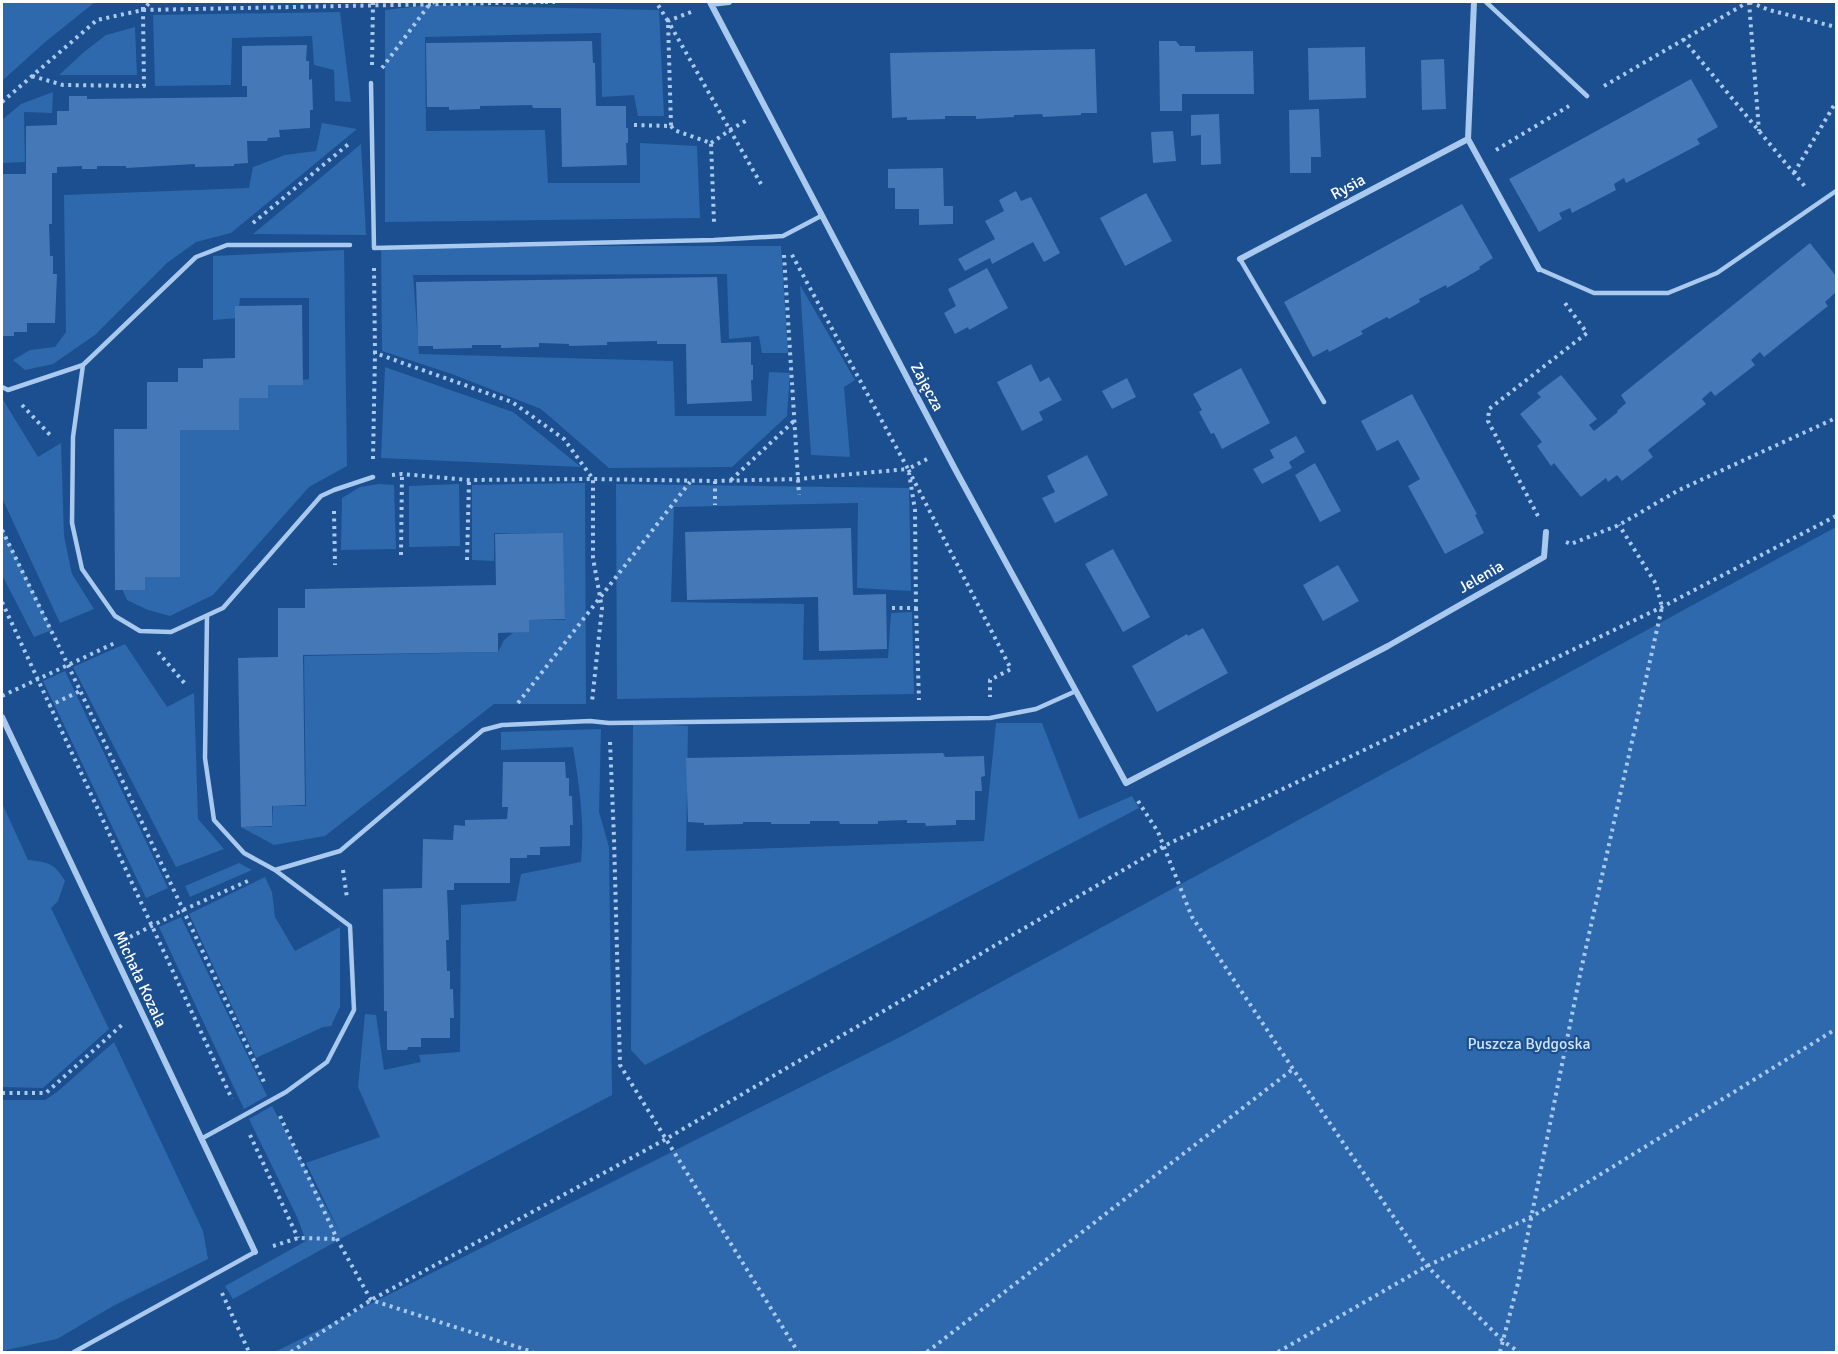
<svg xmlns="http://www.w3.org/2000/svg" width="1838" height="1354" viewBox="0 0 1838 1354" font-family="Signika,sans-serif">
	<style>
		.green { fill: #2e69ad }
		.building { fill: #4478b7 }
		.lines { fill: none; stroke-linecap: round; stroke-linejoin: round }
		.path { stroke: #a9c9ee; stroke-width: 4; stroke-dasharray: 3 4.5; stroke-linecap: butt }
		.lane { stroke: #a9c9ee; stroke-width: 4.5 }
		.street { stroke: #a9c9ee; stroke-width: 6 }
		.labels { text-anchor: middle; dominant-baseline: central; stroke-width: 4.5; stroke-linejoin: round; paint-order: stroke }
		.street-label { font-size: 16px; fill: #fff; stroke: #1b4f8f }
		.park-label { font-size: 16px; fill: #cfe3fa; stroke: #1b4f8f }
	</style>
	<rect width="100%" height="100%" fill="#1b4f8f"/>
	<path class="green" d="M2,2H95L44,43L2,81Z
		M429,5L659,10L664,116H638L634,95L602,97L601,33L425,37L426,131L545,130L548,183H640V143L697,146L700,218L385,222V10Z
		M340,12L351,102L335,101L334,70L314,65L312,36L232,38L231,85L155,86L153,15Z
		M135,27L137,75H59L84,52L106,35Z
		M53,92L52,113L24,112L25,162L2,163V120L21,104Z
		M322,123L357,129L231,233L196,242L167,263L95,335L53,364L25,370L13,360L30,350L55,347L66,332L64,195L249,188L253,167L285,155L316,151Z
		M361,144L366,235L253,234Z
		M381,246H781L788,353H762L759,336L729,339L727,274L413,275L419,354L673,361L675,416H766L769,372L790,373L787,416L732,467L609,468L541,409L452,374L382,351Z
		M344,250L347,466L309,487L213,595L170,616L148,610L127,600L120,584L144,590L145,577L180,576V430L239,398H267L268,385L309,379V298H240L238,318L213,320V256Z
		M800,285L855,380L844,387L850,457L811,455Z
		M385,367L513,412L581,467L381,458Z
		M2,398L38,457L61,443L64,536L72,574L94,609L60,623L2,498Z
		M585,483L586,704H494L325,836L274,845L241,827H272L273,806H306L304,656L498,652L504,640L529,620H565L562,534L494,533V561L472,560V485Z
		M379,484L394,485L396,549L341,550L342,498L360,487Z
		M459,484L460,546L409,547V486Z
		M616,484L909,488L911,591L857,588L858,503L674,507L671,602L804,604L803,660L888,658L891,613L912,612L914,694L617,699Z
		M1836,527V1352H275L904,1035Z
		M2,528L52,630L34,637L2,575Z
		M125,644L167,707L194,693L198,819L224,849L176,867L73,667Z
		M65,671L168,888L146,898L43,681Z
		M633,723L688,726L686,851L984,841L996,723H1042L1079,819L1132,796L1139,808L645,1065L631,1050Z
		M601,729L599,812L609,847L612,1095L342,1238L233,1299L225,1286L306,1241L297,1217L249,1119L272,1106L340,1233L306,1163L380,1137L358,1087L365,1014L376,1015L384,1070L421,1062L419,1055L460,1052L461,905L516,901L521,874L581,862C585,824 579,784 573,747L501,750V732Z
		M2,803L28,860C47,862 55,863 65,881L58,901L51,908L109,1029L43,1088L2,1087Z
		M239,863L252,870L190,897L185,886Z
		M265,877L272,892L275,917L295,951L340,927V1007L331,1026L323,1027L256,1058L189,914Z
		M181,917L267,1096L244,1109L159,927Z
		M114,1042L203,1231L208,1259L113,1306L57,1339L2,1351V1100H45L57,1092Z"/>
	<path class="building" d="M592,41L593,63H595L596,106H626V128H628V143H626L627,165L562,167L561,108H533L532,105L480,106V109L449,110V107H427L426,43Z
		M1159,41H1176L1180,46H1195V52L1253,51L1254,94H1182V111H1160Z
		M307,45L306,61H309V80L312,79L313,110H310V128L279,130L280,137L268,138L267,141H247L248,163L234,164V166L195,167V164L126,168V166H97V169H82V166L57,167V173H52V224H49L50,256H53V274H57L55,323H27V332H14V336H2V174H26V126L57,125V111H69V96H87V99L247,97V86H242V46Z
		M1365,47L1366,98L1309,100L1308,48Z
		M1095,49L1097,113H1081V115L1043,117L1042,114L1014,115V117L976,119V116H945V119L907,120V117L892,118L890,53Z
		M1444,59L1446,109L1422,110L1421,60Z
		M1691,79L1718,127L1697,139L1700,144L1626,183L1624,178L1614,184L1616,190L1572,213L1570,208L1559,213L1562,219L1539,232L1509,179Z
		M1319,109L1321,157H1311V173H1290L1289,110Z
		M1219,114L1221,164L1201,165V135L1191,136V115Z
		M1173,131L1176,161L1153,163L1151,132Z
		M943,168L944,206H953V224L919,225V209H895V188H888V169Z
		M1016,191L1021,201L1031,197L1060,253L1044,262L1033,242L992,264L990,258L965,271L958,259L995,239L985,221L1004,211L999,200Z
		M1146,193L1172,241L1125,266L1100,218Z
		M1462,204L1493,258L1479,267L1480,269L1447,288L1446,285L1419,299L1420,302L1389,319L1387,317L1361,331L1363,334L1329,352L1328,349L1313,357L1284,302Z
		M1810,243L1836,276V292L1825,302L1828,306L1764,357L1760,352L1751,360L1755,365L1715,396L1711,391L1702,399L1706,404L1648,450L1653,457L1622,481L1617,475L1608,482L1606,478L1581,497L1554,463L1551,466L1537,446L1542,442L1520,414L1541,397L1537,393L1561,375L1597,419L1589,425L1594,431L1618,412L1617,411L1626,403L1621,395Z
		M987,268L1008,308L969,330L968,327L955,334L944,313L956,306L948,289Z
		M717,277L721,343L751,342V365H753V380H751L752,401L687,404L686,344H657V341L607,342V345L569,346V344L539,343V347L501,348V345H472V348L433,349V346H418L416,282Z
		M302,305L303,385H268V398H239V430H180V577H145V590H115L114,429H147V382H178V368H203V359L235,358V306Z
		M1031,364L1040,382L1049,377L1062,400L1039,412L1043,420L1022,431L997,382Z
		M1241,368L1270,423L1222,449L1214,433L1211,434L1199,412L1202,410L1193,394Z
		M1127,378L1136,397L1112,409L1102,391Z
		M1412,394L1477,514L1475,515L1484,533L1445,554L1408,486L1420,479L1398,440L1377,451L1361,421Z
		M1296,436L1305,452L1289,462L1292,468L1262,484L1253,469L1274,458L1270,450Z
		M1087,455L1108,495L1055,523L1042,498L1055,492L1047,476Z
		M1315,463L1341,511L1320,522L1295,475Z
		M851,528L853,595L886,594L887,649L819,651L818,597L687,600L685,532Z
		M563,533L565,619L529,620V632L498,633V652L303,655L305,805L272,806V826L241,827L238,658L278,657V608H305V589L496,585L495,534Z
		M1113,549L1150,617L1123,632L1085,564Z
		M1338,565L1359,601L1323,621L1303,585Z
		M1203,628L1228,673L1157,712L1132,666L1187,634L1188,636Z
		M943,753L945,757L984,756L985,776L981,777L982,791H975V820H956V825L926,826L925,823H907V820L878,821V824H840L839,821H810V824H771V822H743V824L704,825V823L688,822L686,758Z
		M503,762H565L566,778H569V796H572L573,825H570V846L540,847V855H527V858H510V883H454V890H447L449,940H446L447,971H450V989H453L454,1018H450V1038H421V1047H408L407,1050H387V1011H384L383,889L422,888L423,839L453,840L454,825L465,826V820L507,819L508,807H502Z"/>
	<g class="lines">
		<path class="path" d="M545,2H555
			M1749,2L1759,131
			M1750,2L1769,10L1836,27
			M143,10L545,2
			M691,12L668,21L730,130L749,119
			M1683,39L1807,189
			M372,65L373,2
			M382,68L429,5L434,2
			M32,76L63,85L144,86L143,10L150,2
			M1604,86L1748,2
			M2,102L97,20L143,10V2
			M634,125L671,126L668,21L656,2
			M671,126L674,130L711,143L714,222
			M711,143L730,130L761,184
			M1496,150L1569,106
			M1794,173L1836,102
			M253,223L351,142
			M784,255L799,495
			M374,268L375,353L512,402L564,439L593,479V558L602,608L592,702
			M22,405L52,437
			M373,459L375,353
			M927,459L908,469L1011,669L990,680V697
			M392,475L402,474L469,480L593,479L715,481L798,479L908,469L791,253
			M731,480L795,420
			M715,481V505
			M334,511L335,565
			M1538,516L1488,421L1489,409L1587,333L1565,303
			M2,530L68,665L264,1082
			M1566,542L1571,544L1619,525L1679,490L1836,418
			M401,555L402,474
			M467,560L469,480
			M2,602L232,1099
			M892,608H916L915,510L909,473
			M916,608L919,700
			M158,652L186,685
			M2,696L117,642
			M518,703L690,482
			M49,706L80,691
			M610,742L614,838L620,1065L798,1352
			M1138,801L1158,832L1192,917L1293,1069L1427,1266L1503,1341L1519,1352
			M343,870L347,898
			M130,937L183,910L250,880
			M2,1093H46L124,1023
			M280,1116L337,1239L371,1300L533,1352
			M250,1135L298,1238
			M273,1246L298,1238L337,1239
			M222,1293L249,1352
			M291,1352L371,1300L666,1139L1164,846L1662,607L1836,516
			M927,1352L1293,1069
			M1278,1352L1427,1266L1533,1216L1836,1029
			M1500,1352L1518,1283L1581,970L1662,607L1656,584L1619,525"/>
		<path class="lane" d="M1486,2L1587,96
			M371,83L374,248L714,240L783,236L821,216
			M1240,259L1324,402
			M1539,269L1594,293H1668L1717,273L1836,191
			M83,365L196,257L227,245H350
			M2,387L8,390L83,365L73,437L72,523L82,569L115,616L140,631L171,632L223,608L321,496L334,490L373,477
			M275,870L340,851L483,730L502,725L590,721L609,723L990,718L1036,709L1076,691
			M201,1139L286,1092L327,1062L354,1010L350,926L275,870L244,853L214,820L205,758L207,616
			M74,1352L255,1252"/>
		<path class="street" d="M710,2L955,469L1126,783L1388,646L1544,557L1546,532
			M1474,2L1468,139L1539,269
			M711,4L729,2
			M1240,259L1468,139
			M2,717L255,1252"/>
	</g>
	<g class="labels">
		<g class="street-label">
			<text transform="translate(1348 187) rotate(-28)">Rysia</text>
			<text transform="translate(927 387) rotate(62)">Zajęcza</text>
			<text transform="translate(1481 577) rotate(-30)">Jelenia</text>
			<text transform="translate(140 979) rotate(65)">Michała Kozala</text>
		</g>
		<g class="park-label">
			<text x="1529" y="1044">Puszcza Bydgoska</text>
		</g>
	</g>
	<rect width="1838" height="1354" fill="none" stroke="#ffffff" stroke-width="6"/>
</svg>
